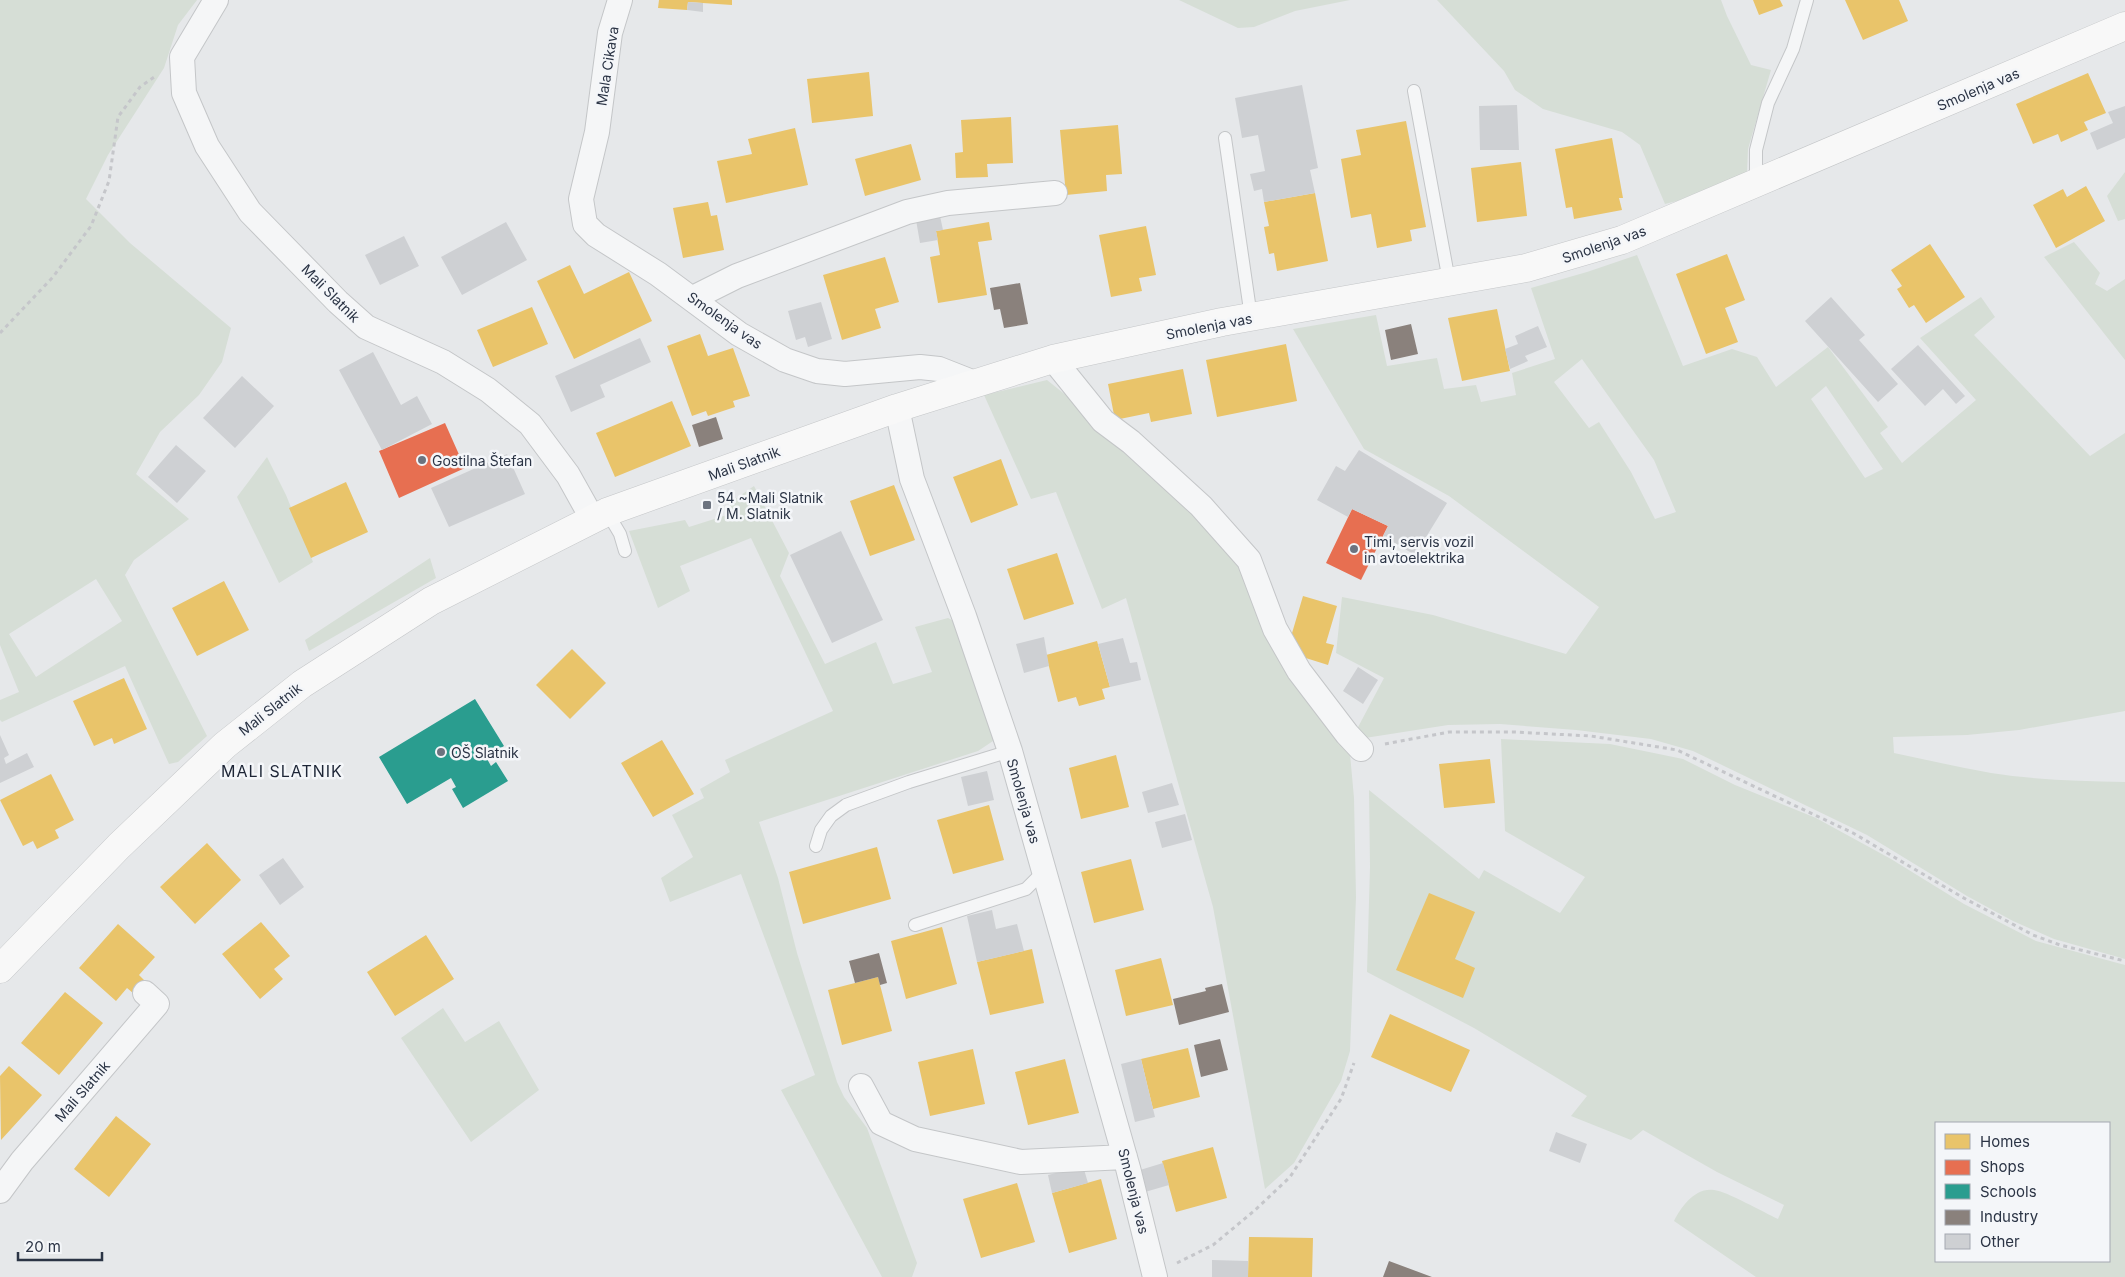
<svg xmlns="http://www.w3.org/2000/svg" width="2125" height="1277" viewBox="0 0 2125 1277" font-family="Inter,sans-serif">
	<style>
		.green { fill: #d6ded6; fill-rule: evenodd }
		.homes { fill: #e9c46a }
		.shops { fill: #e76f51 }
		.schools { fill: #2a9d8f }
		.industry { fill: #8a817c }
		.building { fill: #ced0d3 }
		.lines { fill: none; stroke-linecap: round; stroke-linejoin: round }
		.lane-casing { stroke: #c4c6c8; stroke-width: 14 }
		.street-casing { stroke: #c4c6c8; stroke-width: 26 }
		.secondary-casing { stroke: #c4c6c8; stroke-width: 29 }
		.path { stroke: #c5c6ca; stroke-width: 3; stroke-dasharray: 4 4; stroke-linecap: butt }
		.lane { stroke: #f5f6f7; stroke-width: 12 }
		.street { stroke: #f5f6f7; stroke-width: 24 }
		.secondary { stroke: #f8f8f8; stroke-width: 28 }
		.poi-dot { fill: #6c737f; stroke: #f4f6f9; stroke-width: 2 }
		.labels { text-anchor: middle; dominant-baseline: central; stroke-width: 5; stroke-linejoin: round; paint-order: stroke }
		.street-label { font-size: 14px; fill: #2b3445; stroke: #f4f6f9 }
		.poi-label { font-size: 14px; fill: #2b3445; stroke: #f4f6f9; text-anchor: start }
		.quarter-label { font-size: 16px; letter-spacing: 1px; fill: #1d2536; stroke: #f4f6f9 }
	</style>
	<rect width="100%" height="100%" fill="#e6e8ea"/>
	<path class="green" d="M0,0H197L178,25L164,68L108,155L86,199L130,243L231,328L222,362L199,395L160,432L136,474L189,519L134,560L125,575L207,736L178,762L169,764L125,666L2,722L0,720V700L19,692L0,645ZM96,579L122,621L36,677L9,634Z
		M1179,0H1350L1295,11L1254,27L1238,28Z
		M1437,0H1721L1727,16L1751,65L1771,70L1748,149L1747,172L1677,201L1665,204L1640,145L1622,132L1543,109L1515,90L1504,71Z
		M2125,172V219L2118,221L2107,196Z
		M2074,242L2100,273L2095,284L2107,291L2125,279V360L2044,257Z
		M1637,255L1683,366L1732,349L1757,357L1776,387L1828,347L1888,427L1880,433L1902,463L1976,400L1920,338L1981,297L1995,317L1974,335L2090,456L2125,433V711L2019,730L1967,735L1893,737L1894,753C1926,760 1959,767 1991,773C2036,780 2080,781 2125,782V959L2054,939L2013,921L1967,896L1867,835L1693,751L1651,739L1576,730L1500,724L1448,725L1365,738L1356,731L1384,678L1336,653L1342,597L1433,615L1566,654L1599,607L1449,496L1364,449L1293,329L1376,315L1387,366L1437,358L1444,389L1476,385L1481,402L1516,395L1512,373L1555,359L1531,288L1587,272ZM1582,359L1654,460L1676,512L1655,519L1631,472L1599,422L1589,428L1554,382ZM1826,386L1883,469L1865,478L1811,399Z
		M1047,380L1072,400L1207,528L1239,565L1350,754L1354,798L1356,897L1350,1051L1341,1081L1294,1163L1265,1189L1213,907L1126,598L1102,609L1056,492L1031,499L984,395Z
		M267,457L286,495L313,562L279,583L237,497Z
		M754,486L789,553L780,576L825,664L876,642L893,684L932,672L915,627L948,618L958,623L996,739L978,751L759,822L778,878L797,953L837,1082L844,1097L867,1128L917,1263L912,1277H882L781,1090L815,1075L741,874L670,902L661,878L693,857L672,815L704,798L700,789L730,772L725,760L833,711L751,538L680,566L690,591L658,608L629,531L685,520L689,527L727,515L731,502Z
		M430,558L436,578L309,651L305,640Z
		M1501,739L1610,744L1683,759L1735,785L1816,818L1891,859L1964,904L2036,941L2125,965V1277H1756L1674,1221C1681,1207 1695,1187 1714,1190C1726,1191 1765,1213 1778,1219L1784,1205L1717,1172L1643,1130L1631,1140L1571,1116L1587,1096L1474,1028L1367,972L1370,867L1369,790L1479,879L1484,870L1560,913L1585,877L1505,831ZM1936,1123H2109V1261H1936Z
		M443,1008L465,1042L499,1021L539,1090L471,1142L401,1038Z"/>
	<path class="homes" d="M659,0H732V5L688,2L687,10L658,8Z
		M1753,0H1780L1783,6L1759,15Z
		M1845,0H1899L1908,21L1863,40Z
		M869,72L873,116L812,123L807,79Z
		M2088,73L2106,113L2084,122L2088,130L2061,142L2058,134L2033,144L2016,104Z
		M1011,117L1013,163L987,164L988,177L956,178L955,153L963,152L961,120Z
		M1406,121L1426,227L1410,230L1412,241L1377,248L1371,214L1351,218L1341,159L1361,155L1356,130Z
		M1118,125L1122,174L1106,175L1107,191L1066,195L1060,130Z
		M795,128L808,185L726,203L717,161L752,154L748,139Z
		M1612,138L1623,198H1619L1622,210L1574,219L1572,207L1566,208L1555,149Z
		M911,144L921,180L865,196L855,159Z
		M1521,162L1527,216L1477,222L1471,168Z
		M2086,186L2105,221L2056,248L2033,205L2063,189L2067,197Z
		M1315,193L1328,261L1277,271L1274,253L1269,254L1264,227L1269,226L1264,202Z
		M708,202L711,216L717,215L724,250L683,258L673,208Z
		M989,222L992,240L978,242L987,295L938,303L930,257L940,255L936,231Z
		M1146,226L1156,275L1139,278L1142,291L1111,297L1099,235Z
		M1930,244L1965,297L1926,323L1914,305L1909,308L1897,289L1902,286L1891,270Z
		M1727,254L1745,300L1725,308L1738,342L1706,354L1676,274Z
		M885,257L899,302L875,309L881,328L842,340L823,275Z
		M570,265L584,294L629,272L652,321L574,359L537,281Z
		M532,307L548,344L493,367L477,330Z
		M1497,309L1510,371L1462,381L1448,318Z
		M700,334L708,356L733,348L750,396L733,401L735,407L708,416L706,411L692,416L667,346Z
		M1286,344L1297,401L1217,417L1206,360Z
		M1183,369L1192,414L1151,422L1149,413L1115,420L1108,384Z
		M672,401L691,446L615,477L596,433Z
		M1001,459L1018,505L971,523L953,477Z
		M346,482L368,532L311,558L289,508Z
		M894,485L915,540L870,556L850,501Z
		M1057,553L1074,604L1024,620L1007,569Z
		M224,581L249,630L197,656L172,608Z
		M1303,596L1337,606L1326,643L1334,645L1328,665L1293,654L1296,642L1290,640Z
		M1097,641L1110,687L1102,689L1105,699L1079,706L1076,697L1058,702L1046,655Z
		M572,649L606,683L570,719L536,685Z
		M124,678L147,729L114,744L112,738L94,746L73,701Z
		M662,740L694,794L653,817L621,763Z
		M1116,755L1129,807L1081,819L1069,768Z
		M1490,759L1495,803L1444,808L1439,764Z
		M51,774L74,820L55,830L59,838L37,849L33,841L23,846L0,800Z
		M989,805L1004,860L953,874L937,820Z
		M207,843L241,880L195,924L160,887Z
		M877,847L891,899L803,924L789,872Z
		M1131,859L1144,910L1094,923L1081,872Z
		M1429,893L1475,912L1455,959L1475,968L1463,998L1396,970Z
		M261,922L290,956L274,969L283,979L260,999L222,954Z
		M118,924L155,957L139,975L144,980L133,993L127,988L116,1001L79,968Z
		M942,927L957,984L906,999L891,941Z
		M426,935L454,979L395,1016L367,972Z
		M1032,949L1044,1003L990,1015L977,962Z
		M1161,958L1173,1005L1126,1016L1115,970Z
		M878,977L892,1031L842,1045L828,990Z
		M65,992L103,1023L59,1075L21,1043Z
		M1390,1014L1470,1050L1451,1092L1371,1057Z
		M1188,1048L1200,1097L1153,1109L1141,1059Z
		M973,1049L985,1104L930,1116L918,1062Z
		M1065,1059L1079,1113L1028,1125L1015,1072Z
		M9,1066L42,1095L1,1140L0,1076Z
		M116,1116L151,1144L109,1197L74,1169Z
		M1213,1147L1227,1198L1176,1212L1162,1161Z
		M1101,1179L1117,1239L1069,1253L1052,1193Z
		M1017,1183L1035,1242L981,1258L963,1199Z
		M1249,1237L1313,1238L1312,1277H1248Z"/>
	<path class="shops" d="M445,423L465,468L399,498L379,451Z
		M1352,509L1388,526L1361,580L1326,563Z"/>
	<path class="schools" d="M475,699L504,746L486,757L491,766L496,762L508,781L463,808L452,789L456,787L451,778L407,804L379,757Z"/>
	<path class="industry" d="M1020,283L1028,324L1004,328L1000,309L994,310L990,288Z
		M1411,324L1418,354L1391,360L1385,330Z
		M716,417L723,439L699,447L692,425Z
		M879,953L887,983L880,985L878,977L855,983L849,961Z
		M1222,984L1229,1012L1179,1025L1173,999L1206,991L1205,988Z
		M1220,1039L1228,1070L1201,1077L1194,1045Z
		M1389,1261L1432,1277H1383Z"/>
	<path class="building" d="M688,2L703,3V12L687,10Z
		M1302,85L1318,168L1310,170L1315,193L1264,202L1262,189L1254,191L1250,174L1265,171L1258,135L1242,138L1235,98Z
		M1517,105L1519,150H1480L1479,106Z
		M2125,106V138L2097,150L2090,133L2113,123L2108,112Z
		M940,216L943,230L936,231L938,240L920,243L916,220Z
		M506,222L527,260L462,295L441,257Z
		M404,236L419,266L380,285L365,255Z
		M1831,297L1865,335L1859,340L1898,384L1878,402L1805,321Z
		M821,302L832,339L808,347L805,337L796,340L788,311Z
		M1538,326L1547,347L1525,356L1528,361L1510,369L1505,349L1518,344L1515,336Z
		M640,338L651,362L600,385L605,397L571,412L555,376Z
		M1918,345L1965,396L1956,404L1943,389L1925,406L1891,369Z
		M373,352L401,405L417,396L432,424L382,450L339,370Z
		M242,376L274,406L235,448L203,418Z
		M176,445L206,471L177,503L148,477Z
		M1359,450L1447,503L1415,555L1383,536L1388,526L1352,509L1348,517L1317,500L1336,466L1345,471Z
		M507,454L525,494L449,527L431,488Z
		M841,531L883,620L832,643L790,555Z
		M1044,637L1049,666L1024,673L1016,644Z
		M1123,638L1130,663L1137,662L1141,680L1110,687L1098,644Z
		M1358,667L1378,680L1363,704L1343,691Z
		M0,735L9,755L4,758L6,764L27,753L34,767L0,783Z
		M987,771L994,800L968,806L961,777Z
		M1172,783L1179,805L1148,813L1142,792Z
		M1185,814L1192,840L1162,848L1155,822Z
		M283,858L304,887L280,905L259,875Z
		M992,910L996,929L1017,924L1024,951L977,962L967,916Z
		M1141,1059L1155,1117L1135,1122L1121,1064Z
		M1556,1132L1587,1144L1580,1163L1549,1151Z
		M1163,1163L1169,1185L1145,1192L1140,1170Z
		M1083,1166L1088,1183L1052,1193L1048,1175Z
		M1212,1260L1248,1261V1277H1212Z"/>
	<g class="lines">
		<g class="lane-casing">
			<path id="lane" d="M1414,91L1449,281
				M1225,138L1251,317
				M1756,183V150L1768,103L1793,49L1807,0
				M607,512L620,534L625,551
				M816,846L821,830L831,816L846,805L909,782L1010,751
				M915,925L1026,889L1044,871"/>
		</g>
		<g class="street-casing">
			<path id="street" d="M216,0L182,57L184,93L207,146L250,212L338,302L366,327L443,362L488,390L530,424L568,475L592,518
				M620,0L610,33L597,132L581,199L585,224L596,235L658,274L739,334L785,360L817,371L845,374L920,367L939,369L972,382
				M693,298L737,276L907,212L948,203L1055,193
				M1053,359L1103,421L1131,442L1201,506L1249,560L1275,629L1299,671L1347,734L1361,749
				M897,408L912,479L964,616L1010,751L1128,1168L1155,1277
				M861,1086L881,1123L915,1139L1021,1162L1125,1157
				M0,1191L22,1161L157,1004L145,993"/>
		</g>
		<g class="secondary-casing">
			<path id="secondary" d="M0,969L119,846L225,745L302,684L431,601L607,512L897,408L1053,359L1222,322L1526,268L1622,240L2125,26"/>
		</g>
		<path class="path" d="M0,333L53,277L91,226L109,181L118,117L140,87L157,75
			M1385,744L1449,732H1514L1591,736L1677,750L1853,833L1962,897L2033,935L2060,945L2125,961
			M1177,1263L1213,1245L1254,1211L1290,1177L1341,1099L1354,1063"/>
		<use href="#lane" class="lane"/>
		<use href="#street" class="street"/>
		<use href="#secondary" class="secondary"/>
	</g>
	<g class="poi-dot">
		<circle cx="422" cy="460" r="5"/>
		<rect x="702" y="500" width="10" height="10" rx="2.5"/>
		<circle cx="1354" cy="549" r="5"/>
		<circle cx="441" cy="752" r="5"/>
	</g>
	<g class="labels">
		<g class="street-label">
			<text transform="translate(607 66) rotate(-81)">Mala Cikava</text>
			<text transform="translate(1978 89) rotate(-23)">Smolenja vas</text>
			<text transform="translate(1604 244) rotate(-19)">Smolenja vas</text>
			<text transform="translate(331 293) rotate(45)">Mali Slatnik</text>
			<text transform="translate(725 320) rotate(35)">Smolenja vas</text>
			<text transform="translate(1209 326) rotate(-11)">Smolenja vas</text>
			<text transform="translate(744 463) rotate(-20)">Mali Slatnik</text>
			<text transform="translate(270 709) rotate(-38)">Mali Slatnik</text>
			<text transform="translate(1024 801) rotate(74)">Smolenja vas</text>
			<text transform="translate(82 1091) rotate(-49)">Mali Slatnik</text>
			<text transform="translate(1134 1191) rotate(76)">Smolenja vas</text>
		</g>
		<g class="poi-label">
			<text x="432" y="460">Gostilna Štefan</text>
			<text x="717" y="497">54 ~Mali Slatnik<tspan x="717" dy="16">/ M. Slatnik</tspan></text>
			<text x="1364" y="541">Timi, servis vozil<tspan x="1364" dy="16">in avtoelektrika</tspan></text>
			<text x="451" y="752">OŠ Slatnik</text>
		</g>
		<g class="quarter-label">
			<text x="282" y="771">MALI SLATNIK</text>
		</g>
	</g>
	<rect x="1935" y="1122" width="175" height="140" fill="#f4f6f9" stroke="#a4a8b1"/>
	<rect x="1945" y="1134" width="25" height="15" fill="#e9c46a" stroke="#a4a8b1"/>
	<text x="1980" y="1147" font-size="15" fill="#2b3445">Homes</text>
	<rect x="1945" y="1160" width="25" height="15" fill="#e76f51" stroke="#a4a8b1"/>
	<text x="1980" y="1172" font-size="15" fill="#2b3445">Shops</text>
	<rect x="1945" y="1184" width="25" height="15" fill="#2a9d8f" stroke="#a4a8b1"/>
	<text x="1980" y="1197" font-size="15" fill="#2b3445">Schools</text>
	<rect x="1945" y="1210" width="25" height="15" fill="#8a817c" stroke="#a4a8b1"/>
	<text x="1980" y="1222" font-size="15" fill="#2b3445">Industry</text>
	<rect x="1945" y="1234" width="25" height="15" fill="#ced0d3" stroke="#a4a8b1"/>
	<text x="1980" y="1247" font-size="15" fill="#2b3445">Other</text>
	<path d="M18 1252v8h84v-8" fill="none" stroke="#2b3445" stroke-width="2.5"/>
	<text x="25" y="1252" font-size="15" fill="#2b3445" stroke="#f4f6f9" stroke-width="4" paint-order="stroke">20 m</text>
</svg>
